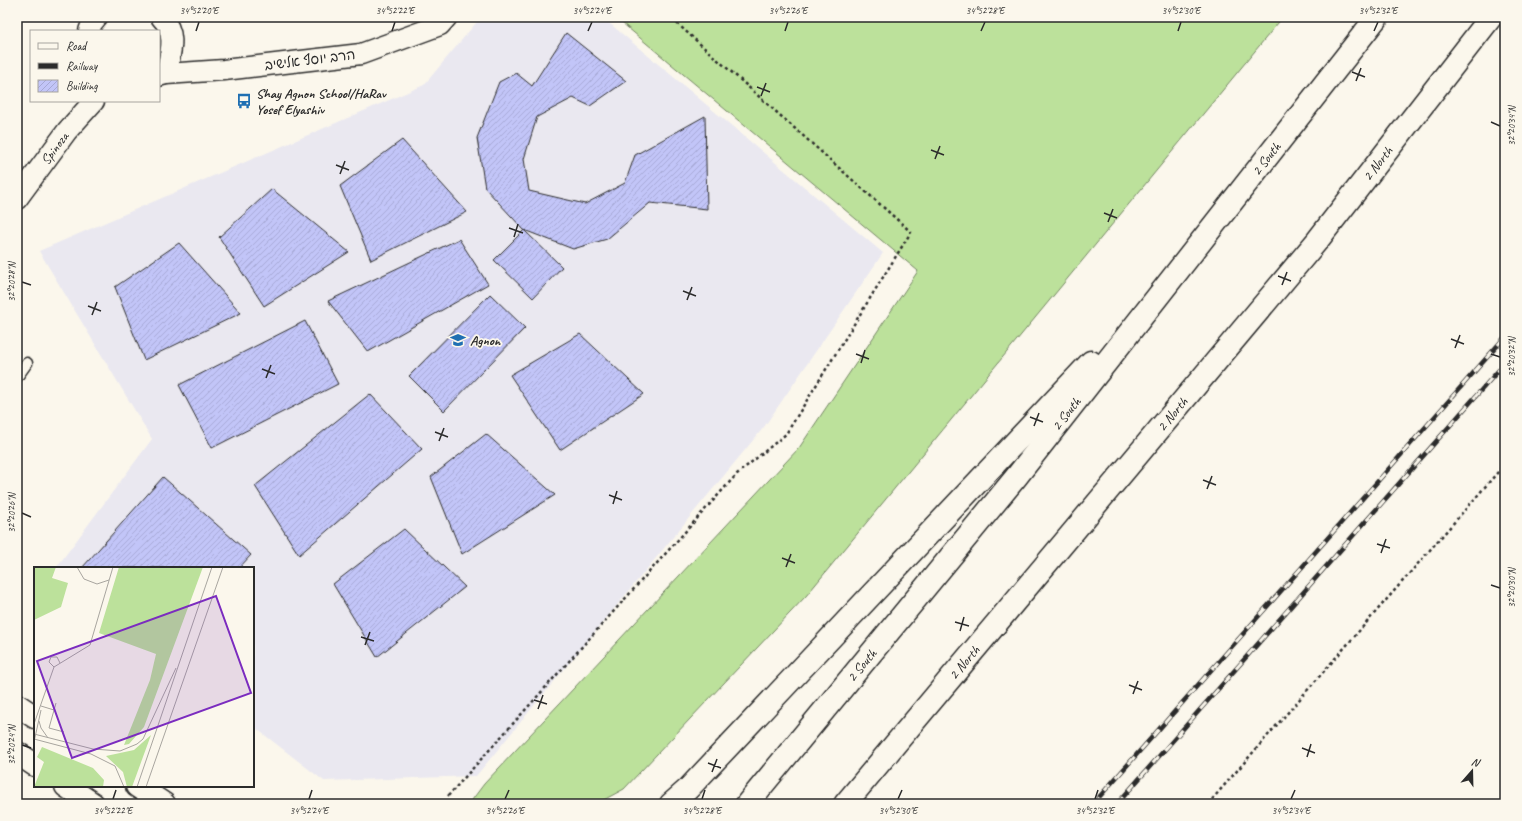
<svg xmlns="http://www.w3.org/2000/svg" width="1522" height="821" viewBox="0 0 1522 821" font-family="Caveat,'Playpen Sans Hebrew',sans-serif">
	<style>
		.built { fill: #eae8f0 }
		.grass { fill: #bce19b; stroke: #748663 }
		.building { fill: url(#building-hatch); stroke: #2b2b2b }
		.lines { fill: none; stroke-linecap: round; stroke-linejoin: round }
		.service-casing { stroke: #2b2b2b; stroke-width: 13 }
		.minor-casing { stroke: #2b2b2b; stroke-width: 23 }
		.secondary-casing { stroke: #2b2b2b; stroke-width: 25 }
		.motorway-casing { stroke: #2b2b2b; stroke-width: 25 }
		.path { stroke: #2b2b2b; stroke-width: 2.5; stroke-dasharray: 3 3; stroke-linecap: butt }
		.service { stroke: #fbf7ec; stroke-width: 10 }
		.minor { stroke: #fbf7ec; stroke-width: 20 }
		.secondary { stroke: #fbf7ec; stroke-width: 22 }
		.motorway { stroke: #fbf7ec; stroke-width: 22 }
		.rail-casing { stroke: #2b2b2b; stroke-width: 4.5 }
		.rail { stroke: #fbf7ec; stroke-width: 3; stroke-dasharray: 9; stroke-linecap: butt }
		.ticks { fill: none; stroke: #2b2b2b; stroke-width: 1.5 }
		.labels { text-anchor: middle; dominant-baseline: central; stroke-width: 3.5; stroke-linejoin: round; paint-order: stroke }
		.street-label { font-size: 14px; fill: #2b2b2b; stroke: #fbf7ec }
		.poi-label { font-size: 14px; font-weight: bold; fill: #2b2b2b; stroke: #fbf7ec; text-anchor: start }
		.inset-road { fill: none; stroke: #a8a59f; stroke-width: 1 }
		.view { fill: #7b2cbf; fill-opacity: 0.15; stroke: #7b2cbf; stroke-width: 2 }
		.inset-edge { fill: none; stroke: #2b2b2b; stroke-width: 2 }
		.neatline { fill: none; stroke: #2b2b2b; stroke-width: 1.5 }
		.ticks-label { font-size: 10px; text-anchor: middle; fill: #2b2b2b }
	</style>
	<defs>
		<pattern id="building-hatch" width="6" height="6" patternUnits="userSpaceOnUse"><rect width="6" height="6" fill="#c2c5f8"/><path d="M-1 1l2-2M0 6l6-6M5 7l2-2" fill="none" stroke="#a7a9d5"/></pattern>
	</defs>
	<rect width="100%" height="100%" fill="#fbf7ec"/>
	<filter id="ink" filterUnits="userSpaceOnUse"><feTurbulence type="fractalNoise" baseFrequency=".025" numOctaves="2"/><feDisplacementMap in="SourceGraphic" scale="8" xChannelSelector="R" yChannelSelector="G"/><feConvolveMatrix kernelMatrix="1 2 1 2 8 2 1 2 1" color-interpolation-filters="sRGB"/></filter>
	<g filter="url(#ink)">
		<path class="built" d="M481,17H602L883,253L764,427L476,776L324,781L253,726V568H56L152,439L39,251L424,85Z"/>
		<path class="grass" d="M615,17H1283L806,596L624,789L596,804H469L484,784L799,448L918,271Z"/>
		<path class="building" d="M566,33L626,81L590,106L573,98L537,117L524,159L529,191L585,204L625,183L635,155L705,116L707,209L650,203L607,239L573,249L524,230L485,188L477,138L499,82L516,73L532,86Z
			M402,140L467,212L371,260L340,186Z
			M272,189L349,252L264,306L219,237Z
			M524,230L562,267L533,298L494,260Z
			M459,239L488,284L368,352L328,301Z
			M179,243L241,313L144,360L115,287Z
			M490,294L525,328L444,411L409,376Z
			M305,321L338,384L212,448L179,385Z
			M580,334L644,394L560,450L510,375Z
			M370,394L422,449L299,555L255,486Z
			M486,434L555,495L462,554L431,477Z
			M163,477L251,555L239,568H82Z
			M404,529L465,587L377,657L333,584Z"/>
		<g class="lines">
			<g class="service-casing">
				<path id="service" d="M17,377L27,363"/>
			</g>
			<g class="minor-casing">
				<g id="minor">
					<path d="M161,17C178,34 170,54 166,74"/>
					<path d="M89,31L92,23L97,17"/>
					<path d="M159,76L166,74L224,70L361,54L440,25L447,17"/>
					<path id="s1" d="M17,199L67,131L94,101"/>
				</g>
			</g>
			<g class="secondary-casing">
				<path id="secondary" d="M17,705L35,717
					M17,753L35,765
					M66,786L93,804
					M137,786L164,804"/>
			</g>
			<g class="motorway-casing">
				<g id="motorway">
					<path d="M671,804L688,789L1091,362"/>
					<path id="s2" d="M747,804L1017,476L1377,17"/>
					<path id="s3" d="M845,804L1317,241L1491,17"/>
				</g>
			</g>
			<path class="path" d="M448,796L737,474L786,434L911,232L672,19L668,17
				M1208,804L1505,464"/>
			<use href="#service" class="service"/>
			<use href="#minor" class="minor"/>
			<use href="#secondary" class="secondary"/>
			<use href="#motorway" class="motorway"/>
			<g class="rail-casing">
				<path id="rail" d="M1093,804L1505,337
					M1117,804L1505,363"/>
			</g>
			<use href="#rail" class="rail"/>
		</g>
	</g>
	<path class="ticks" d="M196,31L199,22M392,31L395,22M588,31L592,22M785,31L788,22M981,31L985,22M1178,31L1181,22M1374,31L1378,22M1352,72L1365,77M1356,81L1361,68M757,87L770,92M761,96L766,83M1491,122L1500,126M931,150L944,155M935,159L940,146M336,165L349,170M340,174L345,161M1104,213L1117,218M1108,222L1113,209M509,228L523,233M514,237L518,224M1278,276L1291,281M22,282L31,285M1282,285L1287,272M683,291L696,296M687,300L692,287M88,306L101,311M92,315L97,302M1451,339L1464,344M1455,348L1460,335M856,354L869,359M1491,354L1500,357M861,363L865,350M262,369L275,374M266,378L271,365M1030,417L1043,422M1034,426L1039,413M435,432L448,437M439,441L444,428M1203,480L1216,485M1207,489L1212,476M609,495L622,500M613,504L617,491M22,513L31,517M1377,544L1390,548M1381,553L1386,539M782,558L795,563M786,567L791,554M1491,585L1500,588M955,622L969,626M960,631L964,617M361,637L374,641M365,645L370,632M1129,685L1142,690M1133,694L1138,681M534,700L547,704M538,709L543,695M22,745L31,748M1302,748L1315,753M1307,757L1311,744M708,763L721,768M712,772L717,759M113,799L116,790M309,799L312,790M505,799L509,790M702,799L705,790M898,799L902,790M1095,799L1098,790M1291,799L1295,790"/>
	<defs>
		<g id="bus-bare" transform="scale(1.2)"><path d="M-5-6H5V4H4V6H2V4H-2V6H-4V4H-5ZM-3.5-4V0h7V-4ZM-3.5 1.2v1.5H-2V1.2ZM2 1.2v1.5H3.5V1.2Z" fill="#1f6fb2" stroke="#fbf7ec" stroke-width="2.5" paint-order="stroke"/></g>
		<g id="school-bare" transform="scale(1.2)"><path d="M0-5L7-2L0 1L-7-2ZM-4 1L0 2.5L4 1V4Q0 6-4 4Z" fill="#1f6fb2" stroke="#fbf7ec" stroke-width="2.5" paint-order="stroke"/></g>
	</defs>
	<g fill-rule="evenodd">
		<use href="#bus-bare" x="244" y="101"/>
		<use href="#school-bare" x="458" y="340"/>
	</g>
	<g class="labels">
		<g class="street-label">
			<text transform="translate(310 60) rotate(-7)">הרב יוסף אלישיב</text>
			<text stroke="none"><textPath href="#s1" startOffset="63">Spinoza</textPath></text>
			<text stroke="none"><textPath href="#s2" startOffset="828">2 South</textPath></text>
			<text stroke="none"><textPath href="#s3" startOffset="833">2 North</textPath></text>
			<text stroke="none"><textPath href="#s2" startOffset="504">2 South</textPath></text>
			<text stroke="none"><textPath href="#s3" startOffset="509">2 North</textPath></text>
			<text stroke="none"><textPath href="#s3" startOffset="185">2 North</textPath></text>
			<text stroke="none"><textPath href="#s2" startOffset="180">2 South</textPath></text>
		</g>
		<g class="poi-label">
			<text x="256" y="93">Shay Agnon School/HaRav<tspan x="256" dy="16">Yosef Elyashiv</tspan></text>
			<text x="470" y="340">Agnon</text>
		</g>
	</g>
	<g transform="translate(34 567)">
		<rect width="220" height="220" fill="#fbf7ec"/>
		<path d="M0,0H22L18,11L34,16L27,40L0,53ZM85,0H169L110,160L95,177L90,178L116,113L122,87L65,66ZM117,168L98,220H93L89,205L72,189L100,183Z" fill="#bce19b"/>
		<path d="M8,180L59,201L70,213L69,220H0L10,195L3,190Z" fill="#bce19b"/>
		<path class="inset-road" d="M43,0L50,12L63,17L75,13M20,100L56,78L79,0M20,100L15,95L17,90H23L26,96M22,136L15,161L30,165M7,139L20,143M5,154L7,161L14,171M0,157L20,100M0,167L59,182M0,172L57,187M0,175L7,143M59,182L86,184L103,177L109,172L142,101M57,187L81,199L90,220M103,220L178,0M112,220L189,0"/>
		<path class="view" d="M182,29L217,126L38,191L3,94Z"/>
		<rect width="220" height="220" class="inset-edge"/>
	</g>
	<rect width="1522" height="821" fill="none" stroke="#fbf7ec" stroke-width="44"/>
	<rect x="30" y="30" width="130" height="72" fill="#fbf7ec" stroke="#a8a59f"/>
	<rect x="38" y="43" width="20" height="6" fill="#fbf7ec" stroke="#a8a59f"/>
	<text x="66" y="50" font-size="12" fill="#2b2b2b">Road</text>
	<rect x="38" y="63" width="20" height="6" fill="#2b2b2b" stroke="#a8a59f"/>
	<text x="66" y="70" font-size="12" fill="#2b2b2b">Railway</text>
	<rect x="38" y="80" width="20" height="12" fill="url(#building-hatch)" stroke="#a8a59f"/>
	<text x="66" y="90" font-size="12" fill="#2b2b2b">Building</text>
	<g transform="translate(1472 771) rotate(20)" stroke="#fbf7ec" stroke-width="3" paint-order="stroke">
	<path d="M0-3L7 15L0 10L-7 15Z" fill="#2b2b2b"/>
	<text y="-6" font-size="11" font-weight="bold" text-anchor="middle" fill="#2b2b2b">N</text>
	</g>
	<rect x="22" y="22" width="1478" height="777" class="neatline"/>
	<g class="ticks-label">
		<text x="199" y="14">34°52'20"E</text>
		<text x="395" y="14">34°52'22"E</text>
		<text x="592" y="14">34°52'24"E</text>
		<text x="788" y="14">34°52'26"E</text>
		<text x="985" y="14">34°52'28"E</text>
		<text x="1181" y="14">34°52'30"E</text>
		<text x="1378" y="14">34°52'32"E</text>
		<text transform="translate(1511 126) rotate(-90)" y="4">32°20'34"N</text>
		<text transform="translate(11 282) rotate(-90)" y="4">32°20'28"N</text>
		<text transform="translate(1511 357) rotate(-90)" y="4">32°20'32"N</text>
		<text transform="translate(11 513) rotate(-90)" y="4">32°20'26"N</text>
		<text transform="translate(1511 588) rotate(-90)" y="4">32°20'30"N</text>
		<text transform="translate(11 745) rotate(-90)" y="4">32°20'24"N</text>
		<text x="113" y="814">34°52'22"E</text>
		<text x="309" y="814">34°52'24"E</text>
		<text x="505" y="814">34°52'26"E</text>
		<text x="702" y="814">34°52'28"E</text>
		<text x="898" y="814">34°52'30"E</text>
		<text x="1095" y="814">34°52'32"E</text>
		<text x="1291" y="814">34°52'34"E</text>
	</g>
</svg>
